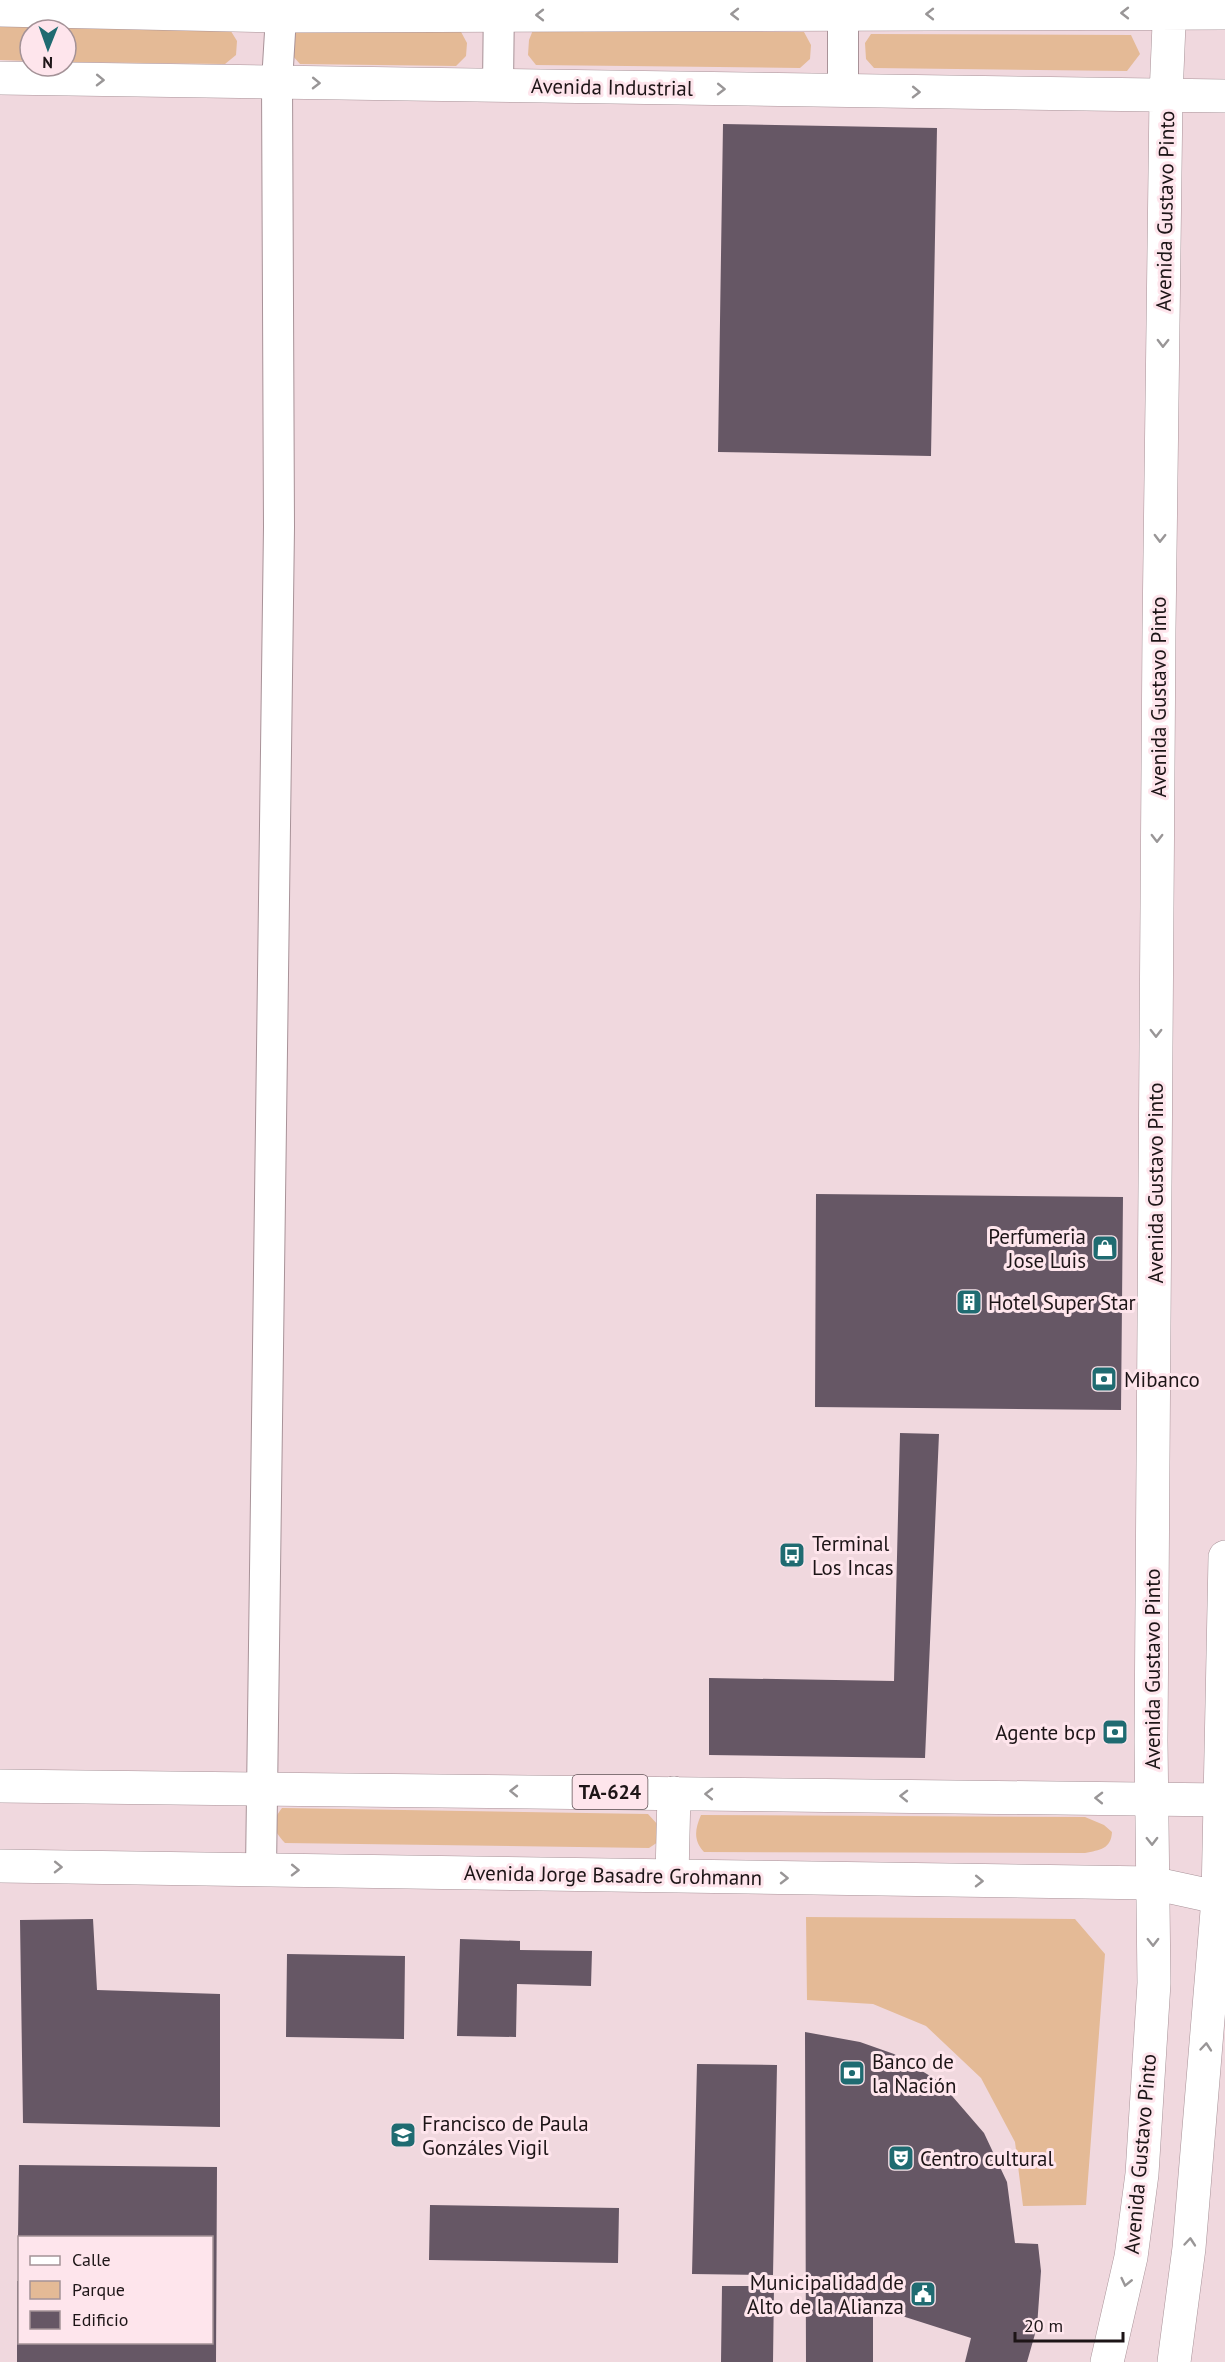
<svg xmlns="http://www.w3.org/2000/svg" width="1225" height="2362" viewBox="0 0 1225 2362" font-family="'PT Sans',sans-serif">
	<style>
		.green { fill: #e4ba96 }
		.building { fill: #665765 }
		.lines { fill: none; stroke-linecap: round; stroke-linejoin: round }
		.street-casing { stroke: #a89298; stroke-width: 32 }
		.secondary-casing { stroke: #a89298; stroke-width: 34 }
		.highway-casing { stroke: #a89298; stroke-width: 34 }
		.street { stroke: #fff; stroke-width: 30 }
		.secondary { stroke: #fff; stroke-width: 33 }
		.highway { stroke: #fff; stroke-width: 33 }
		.oneway { stroke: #999697 }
		.labels { text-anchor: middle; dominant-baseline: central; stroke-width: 6; stroke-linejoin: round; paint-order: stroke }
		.shield { fill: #fee5ec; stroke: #605357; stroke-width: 1.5 }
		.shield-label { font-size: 20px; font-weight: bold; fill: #1d1517 }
		.street-label { font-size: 21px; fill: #1d1517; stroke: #fee5ec }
		.poi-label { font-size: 21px; fill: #1d1517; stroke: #fee5ec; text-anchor: start }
	</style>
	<rect width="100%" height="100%" fill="#f0d8de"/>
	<path class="green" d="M0,25L229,28L237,41L236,55L225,64L66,62V30H30V61L0,60Z
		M297,30H460L467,43L466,56L456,66L300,64L292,55V39Z
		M533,30L804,32L811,45L810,59L800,68L536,65L528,55L529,40Z
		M871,34L1131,35L1140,54L1127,71L874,68L866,59L865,43Z
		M282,1808L648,1814L659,1826L658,1842L649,1848L285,1843C272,1828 270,1824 282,1808Z
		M701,1815L1085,1817L1104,1825L1112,1832C1111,1849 1100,1850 1085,1853L704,1852C693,1840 695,1829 701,1815Z
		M806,1917L1075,1919L1105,1954L1086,2205L1023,2206L1015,2142L981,2078L926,2026L873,2004L807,2000Z"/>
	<path class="building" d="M723,124L937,128L931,456L718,452Z
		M816,1194L1123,1197L1121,1410L815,1407Z
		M900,1433L939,1434L925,1758L709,1755V1678L894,1681Z
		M93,1919L97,1990L220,1994V2127L23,2123L20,1920Z
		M460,1939L520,1941V1950L592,1951L591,1986L517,1984L516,2037L457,2036Z
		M287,1954L405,1956L404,2039L286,2037Z
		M805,2032L860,2042L894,2054L940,2082L984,2133L1007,2182L1015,2243L1038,2244L1041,2271L1037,2327L1027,2362H965L971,2338L902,2316H873V2362H806Z
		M697,2064L777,2065L773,2275L692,2274Z
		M19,2165L217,2167L216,2362H17V2281H20V2342H212V2238H18Z
		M430,2205L619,2208L618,2263L429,2260Z
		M722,2286H774L773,2362H721Z"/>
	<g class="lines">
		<g class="street-casing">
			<path id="street" d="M498,86L499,0
				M843,91V0
				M261,1870L279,527L277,82L281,16"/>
		</g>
		<g class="secondary-casing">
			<path id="secondary" d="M0,10L281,16L1225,13
				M0,78L1225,96
				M1107,2362L1131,2257L1142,2174L1154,1983L1151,1741L1159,630L1166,96L1170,0
				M1174,2362L1189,2248L1218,1899L1225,1557"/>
		</g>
		<g class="highway-casing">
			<path id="highway" d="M0,1786L1225,1800
				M0,1866L1152,1883L1225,1899
				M672,1876L674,1793"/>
		</g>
		<use href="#street" class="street"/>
		<use href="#secondary" class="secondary"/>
		<use href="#highway" class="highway"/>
	</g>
	<defs><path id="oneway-chevron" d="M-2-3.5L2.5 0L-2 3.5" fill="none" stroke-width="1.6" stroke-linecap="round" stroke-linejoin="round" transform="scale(1.5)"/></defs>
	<g class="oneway">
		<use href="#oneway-chevron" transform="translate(1125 13) rotate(-180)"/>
		<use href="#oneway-chevron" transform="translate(735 14) rotate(180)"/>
		<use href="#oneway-chevron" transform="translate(930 14) rotate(180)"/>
		<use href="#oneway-chevron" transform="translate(540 15) rotate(180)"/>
		<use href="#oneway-chevron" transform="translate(100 80) rotate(1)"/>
		<use href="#oneway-chevron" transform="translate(316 83) rotate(1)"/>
		<use href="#oneway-chevron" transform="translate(721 89) rotate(1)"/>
		<use href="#oneway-chevron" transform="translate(916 92) rotate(1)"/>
		<use href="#oneway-chevron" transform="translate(1163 343) rotate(91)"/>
		<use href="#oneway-chevron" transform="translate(1160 538) rotate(91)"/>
		<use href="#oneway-chevron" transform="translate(1157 838) rotate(90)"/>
		<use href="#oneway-chevron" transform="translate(1156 1033) rotate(90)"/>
		<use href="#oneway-chevron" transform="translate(514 1791) rotate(-179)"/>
		<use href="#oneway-chevron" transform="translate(709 1794) rotate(-179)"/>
		<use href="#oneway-chevron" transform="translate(904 1796) rotate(-179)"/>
		<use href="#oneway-chevron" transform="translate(1099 1798) rotate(-179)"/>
		<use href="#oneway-chevron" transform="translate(1152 1841) rotate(89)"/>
		<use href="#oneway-chevron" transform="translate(58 1867) rotate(1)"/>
		<use href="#oneway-chevron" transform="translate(295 1870) rotate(1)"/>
		<use href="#oneway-chevron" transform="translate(784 1878) rotate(1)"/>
		<use href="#oneway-chevron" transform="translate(979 1881) rotate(1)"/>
		<use href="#oneway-chevron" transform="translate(1153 1942) rotate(89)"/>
		<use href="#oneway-chevron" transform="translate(1206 2047) rotate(-85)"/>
		<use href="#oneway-chevron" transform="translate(1190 2242) rotate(-85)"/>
		<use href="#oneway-chevron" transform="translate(1126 2282) rotate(103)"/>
	</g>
	<defs>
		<g id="shop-square" transform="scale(1.35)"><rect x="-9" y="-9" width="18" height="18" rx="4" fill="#1f6b71" stroke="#fee5ec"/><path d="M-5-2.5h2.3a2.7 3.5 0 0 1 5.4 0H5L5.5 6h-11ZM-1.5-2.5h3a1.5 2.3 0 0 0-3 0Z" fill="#fff"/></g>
		<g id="building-square" transform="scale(1.35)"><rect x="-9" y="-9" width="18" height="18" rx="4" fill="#1f6b71" stroke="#fee5ec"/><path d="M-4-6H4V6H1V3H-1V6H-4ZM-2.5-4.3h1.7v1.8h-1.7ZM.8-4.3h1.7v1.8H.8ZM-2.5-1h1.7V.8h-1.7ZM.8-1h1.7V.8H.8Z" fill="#fff"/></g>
		<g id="bank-square" transform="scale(1.35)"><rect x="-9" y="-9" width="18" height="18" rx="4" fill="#1f6b71" stroke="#fee5ec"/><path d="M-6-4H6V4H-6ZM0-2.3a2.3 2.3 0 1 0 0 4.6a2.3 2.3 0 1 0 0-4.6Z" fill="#fff"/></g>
		<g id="bus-square" transform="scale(1.35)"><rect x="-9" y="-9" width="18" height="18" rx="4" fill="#1f6b71" stroke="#fee5ec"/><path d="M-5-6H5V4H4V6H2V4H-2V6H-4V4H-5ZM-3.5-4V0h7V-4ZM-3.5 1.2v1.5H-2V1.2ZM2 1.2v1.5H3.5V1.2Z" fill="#fff"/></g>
		<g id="school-square" transform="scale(1.35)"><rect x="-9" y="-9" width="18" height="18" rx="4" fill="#1f6b71" stroke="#fee5ec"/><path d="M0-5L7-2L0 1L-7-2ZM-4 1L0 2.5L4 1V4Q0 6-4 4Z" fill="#fff"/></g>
		<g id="theatre-square" transform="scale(1.35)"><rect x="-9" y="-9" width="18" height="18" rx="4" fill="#1f6b71" stroke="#fee5ec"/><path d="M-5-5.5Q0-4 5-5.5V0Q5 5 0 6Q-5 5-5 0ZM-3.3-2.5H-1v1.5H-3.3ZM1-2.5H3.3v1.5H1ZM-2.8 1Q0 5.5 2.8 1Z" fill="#fff"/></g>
		<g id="civic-square" transform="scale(1.35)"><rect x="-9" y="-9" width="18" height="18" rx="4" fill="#1f6b71" stroke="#fee5ec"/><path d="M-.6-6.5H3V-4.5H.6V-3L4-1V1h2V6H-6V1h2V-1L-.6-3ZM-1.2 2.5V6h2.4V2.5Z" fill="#fff"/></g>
	</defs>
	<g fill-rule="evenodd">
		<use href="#shop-square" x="1105" y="1248"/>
		<use href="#building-square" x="969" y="1302"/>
		<use href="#bank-square" x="1104" y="1379"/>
		<use href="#bus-square" x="792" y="1555"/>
		<use href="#bank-square" x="1115" y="1732"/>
		<use href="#bank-square" x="852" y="2073"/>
		<use href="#school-square" x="403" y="2135"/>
		<use href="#theatre-square" x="901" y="2158"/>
		<use href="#civic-square" x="923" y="2294"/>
	</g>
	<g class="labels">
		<rect class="shield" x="572.5" y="1775" width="75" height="34" rx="4.5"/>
		<g class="shield-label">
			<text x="610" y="1792">TA-624</text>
		</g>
		<g class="street-label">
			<text transform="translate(612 87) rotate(1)">Avenida Industrial</text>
			<text transform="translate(1165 211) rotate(-89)">Avenida Gustavo Pinto</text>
			<text transform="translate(1158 697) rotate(-90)">Avenida Gustavo Pinto</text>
			<text transform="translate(1155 1183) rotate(-90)">Avenida Gustavo Pinto</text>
			<text transform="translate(1152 1669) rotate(-90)">Avenida Gustavo Pinto</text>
			<text transform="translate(613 1875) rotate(1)">Avenida Jorge Basadre Grohmann</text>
			<text transform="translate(1140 2154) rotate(-85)">Avenida Gustavo Pinto</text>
		</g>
		<g class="poi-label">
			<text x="1086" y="1236" text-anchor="end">Perfumeria<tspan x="1086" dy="24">Jose Luis</tspan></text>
			<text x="988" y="1302">Hotel Super Star</text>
			<text x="1124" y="1379">Mibanco</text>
			<text x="812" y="1543">Terminal<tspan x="812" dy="24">Los Incas</tspan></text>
			<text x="1096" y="1732" text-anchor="end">Agente bcp</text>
			<text x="872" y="2061">Banco de<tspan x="872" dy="24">la Nación</tspan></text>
			<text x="422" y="2123">Francisco de Paula<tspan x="422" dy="24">Gonzáles Vigil</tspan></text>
			<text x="920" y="2158">Centro cultural</text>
			<text x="904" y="2282" text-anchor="end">Municipalidad de<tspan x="904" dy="24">Alto de la Alianza</tspan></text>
		</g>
	</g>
	<rect x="18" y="2236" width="195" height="108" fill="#fee5ec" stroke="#a49297" stroke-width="1.5"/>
	<rect x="30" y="2256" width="30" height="9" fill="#ffffff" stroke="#a49297" stroke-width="1.5"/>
	<text x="72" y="2266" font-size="18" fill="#1d1517">Calle</text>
	<rect x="30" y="2281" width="30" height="18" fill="#e4ba96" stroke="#a49297" stroke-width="1.5"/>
	<text x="72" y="2296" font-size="18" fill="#1d1517">Parque</text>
	<rect x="30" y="2311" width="30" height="18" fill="#665765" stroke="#a49297" stroke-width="1.5"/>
	<text x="72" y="2326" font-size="18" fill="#1d1517">Edificio</text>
	<g transform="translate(48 48) rotate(181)"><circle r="28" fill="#fee5ec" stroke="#a49297" stroke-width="1.5"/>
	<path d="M0-4.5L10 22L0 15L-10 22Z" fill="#1f6b71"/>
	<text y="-9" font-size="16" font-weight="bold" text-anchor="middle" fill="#1d1517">N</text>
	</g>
	<path d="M1015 2332v9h108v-9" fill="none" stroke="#1d1517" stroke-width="3"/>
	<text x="1024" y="2332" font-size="18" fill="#1d1517" stroke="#fee5ec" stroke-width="4.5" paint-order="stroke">20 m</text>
</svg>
